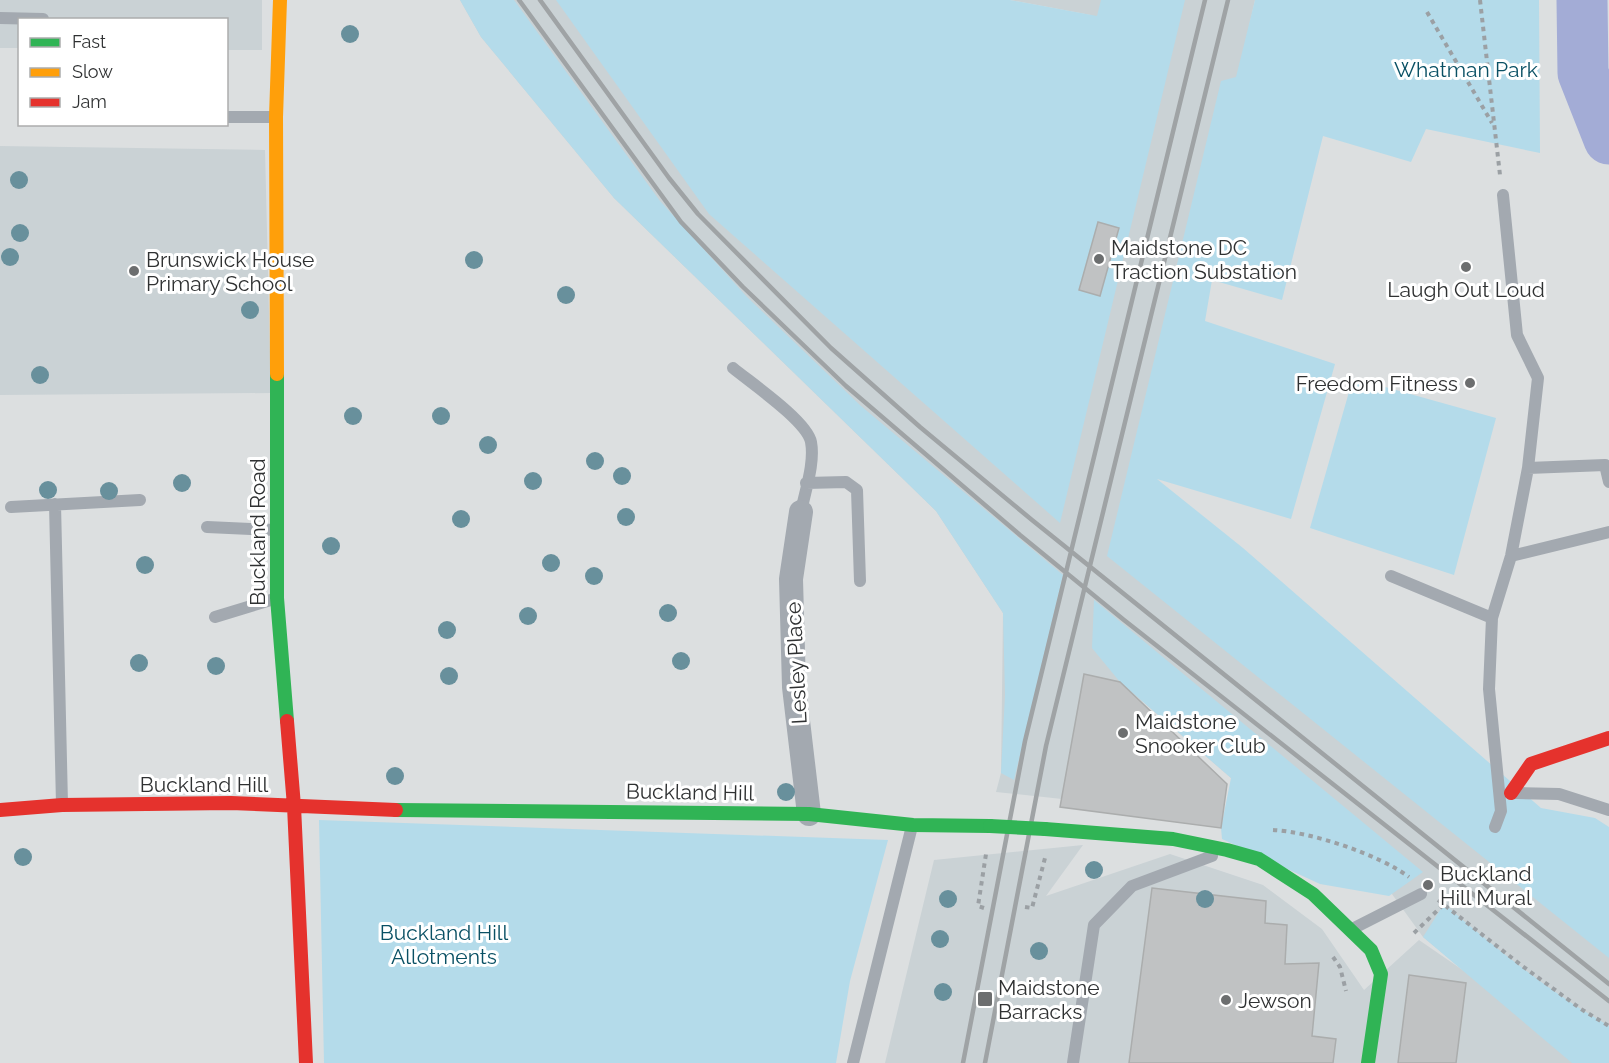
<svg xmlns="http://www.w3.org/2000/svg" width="1609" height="1063" viewBox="0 0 1609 1063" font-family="Raleway,sans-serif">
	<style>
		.built { fill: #cad2d5 }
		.green { fill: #b4dbea }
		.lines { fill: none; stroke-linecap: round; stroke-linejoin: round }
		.river { stroke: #a3acd6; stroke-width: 51 }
		.building { fill: #c0c2c3; stroke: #abadad; stroke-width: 1.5 }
		.path { stroke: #9ba0a4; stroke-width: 4; stroke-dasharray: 4.5 4.5; stroke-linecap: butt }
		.lane { stroke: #a3a9b0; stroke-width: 12 }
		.street { stroke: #a3a9b0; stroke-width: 24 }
		.fast { stroke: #30b455; stroke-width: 14 }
		.slow { stroke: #ff9f0a; stroke-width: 14 }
		.jam { stroke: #e5322d; stroke-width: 14 }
		.rail { stroke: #9fa3a5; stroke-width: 4.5 }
		.fast-bridge { stroke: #30b455; stroke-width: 14 }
		.tree { fill: #68909c }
		.poi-dot { fill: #6c6e6f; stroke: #fff; stroke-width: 2 }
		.labels { text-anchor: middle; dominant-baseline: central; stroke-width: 6; stroke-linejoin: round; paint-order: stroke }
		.park-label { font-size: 21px; fill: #095064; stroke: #fff }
		.poi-label { font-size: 21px; fill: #2f3132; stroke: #fff; text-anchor: start }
		.street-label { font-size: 21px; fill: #2f3132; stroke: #fff }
	</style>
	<rect width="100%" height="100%" fill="#dcdfe0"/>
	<path class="built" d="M0,0H262V50H227L226,20H20L19,48H0Z
		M460,0H696L1091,15L1010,0H1255L1145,490L1609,875V1063H885L934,860L1083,845L1046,896L1170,854L1263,885L1322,929L1364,990L1419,940L1464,971L1423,937L1384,883L1231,778L1120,682L1062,799L996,792L1001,773L1003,613L936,511L614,198L481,37Z
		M0,146L265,150L271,393L0,395Z"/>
	<path class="green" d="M460,0H514L660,201L747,297L861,406L1063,575L1014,780L1001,773L1005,695L1003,613L936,511L614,198L481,37Z
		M556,0H1010L1097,16L1101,0H1185L1060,523L709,214Z
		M1255,0H1539L1540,153L1426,129L1411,162L1323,136L1282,300L1212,280L1205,321L1335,364L1291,519L1157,479L1243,548L1541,808L1595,818L1609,827V958L1107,556L1221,81L1236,77Z
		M1353,378L1496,418L1454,575L1310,528Z
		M1094,600L1423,872L1389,896L1320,884L1222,839L1221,828L1231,778L1120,682L1092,648Z
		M319,820L888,840L850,981L836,1063H324Z
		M1444,904C1495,948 1550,992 1609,1026V1063H1572L1423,937Z"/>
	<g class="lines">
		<path class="river" d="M1582,0L1583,73L1609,139"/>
	</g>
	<path class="building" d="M1098,222L1119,228L1100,296L1079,290Z
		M1084,674L1120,682L1227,784L1221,828L1060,807Z
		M1152,888L1266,901L1265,923L1287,925L1285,964L1319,963L1312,1036L1336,1039L1333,1063H1129Z
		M1409,975L1466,983L1456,1063H1398Z"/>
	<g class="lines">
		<path class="path" d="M1480,0L1500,175
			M1427,12L1492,123
			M1273,830C1311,832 1378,854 1409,877
			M1438,900L1521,965L1581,1009L1609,1026
			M1025,907L1032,908L1045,858
			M984,908L978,906L986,854
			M1414,933L1444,904
			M1333,957L1340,967L1346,991"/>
		<path class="lane" d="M0,18L43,19
			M226,117H276
			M733,368C751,383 807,421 811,442C815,463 805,491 801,512
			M1528,468L1605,465L1609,482
			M806,483L846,482L857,490L860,581
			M55,504L62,804
			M11,507L140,500
			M207,527L275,530
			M1511,556L1609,532
			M1391,576L1492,618
			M215,617L274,599
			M1516,793L1559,794L1609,810
			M1495,827L1501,811L1489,689L1492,618L1511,556L1528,468L1538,378L1517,335L1503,195
			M1354,928L1421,894
			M853,1063L912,826
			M1073,1063L1094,925L1132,886L1212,856"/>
		<path class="street" d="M801,512L791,579L794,687L809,814"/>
		<path class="fast" d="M277,374V598L287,721
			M396,810L809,814L913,825L990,826
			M1045,829L1173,839L1227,850L1259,859L1313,894L1371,950L1381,974L1368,1063"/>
		<path class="slow" d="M277,374L276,117L280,0"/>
		<path class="jam" d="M287,721L294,806L306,1063
			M1511,793L1531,764L1609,738
			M0,810L62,805L231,803L396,810"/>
		<path class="rail" d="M519,0L681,222L743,287L846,386L1020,535L1124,620L1609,1001
			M540,0L669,178L698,214L831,348L920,427L1032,520L1609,984
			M963,1063L1025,741L1205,0
			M985,1063L1046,746L1228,0"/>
		<path class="fast-bridge" d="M990,826L1045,829"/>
	</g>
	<g class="tree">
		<circle cx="350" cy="34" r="9"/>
		<circle cx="19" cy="180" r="9"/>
		<circle cx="20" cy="233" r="9"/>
		<circle cx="10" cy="257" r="9"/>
		<circle cx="474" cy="260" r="9"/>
		<circle cx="566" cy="295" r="9"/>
		<circle cx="250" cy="310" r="9"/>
		<circle cx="40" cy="375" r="9"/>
		<circle cx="353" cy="416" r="9"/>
		<circle cx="441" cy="416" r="9"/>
		<circle cx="488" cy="445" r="9"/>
		<circle cx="595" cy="461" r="9"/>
		<circle cx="622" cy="476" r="9"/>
		<circle cx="533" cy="481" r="9"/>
		<circle cx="182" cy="483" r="9"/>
		<circle cx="48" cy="490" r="9"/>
		<circle cx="109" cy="491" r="9"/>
		<circle cx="626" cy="517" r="9"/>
		<circle cx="461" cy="519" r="9"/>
		<circle cx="331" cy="546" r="9"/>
		<circle cx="551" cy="563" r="9"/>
		<circle cx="145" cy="565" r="9"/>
		<circle cx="594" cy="576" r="9"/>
		<circle cx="668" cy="613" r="9"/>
		<circle cx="528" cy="616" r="9"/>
		<circle cx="447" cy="630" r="9"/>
		<circle cx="681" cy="661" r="9"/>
		<circle cx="139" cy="663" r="9"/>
		<circle cx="216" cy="666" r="9"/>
		<circle cx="449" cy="676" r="9"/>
		<circle cx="395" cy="776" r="9"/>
		<circle cx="786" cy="792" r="9"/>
		<circle cx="23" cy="857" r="9"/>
		<circle cx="1094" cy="870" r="9"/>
		<circle cx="948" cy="899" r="9"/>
		<circle cx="1205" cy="899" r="9"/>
		<circle cx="940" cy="939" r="9"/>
		<circle cx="1039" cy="951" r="9"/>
		<circle cx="943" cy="992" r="9"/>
	</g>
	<g class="poi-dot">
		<circle cx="1099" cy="259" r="6"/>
		<circle cx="1466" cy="267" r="6"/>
		<circle cx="134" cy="271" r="6"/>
		<circle cx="1470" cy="383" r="6"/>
		<circle cx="1123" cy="733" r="6"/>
		<circle cx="1428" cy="885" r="6"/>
		<rect x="977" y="991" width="16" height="16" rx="3"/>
		<circle cx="1226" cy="1000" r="6"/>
	</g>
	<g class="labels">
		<g class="park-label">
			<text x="1466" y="69">Whatman Park</text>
			<text x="444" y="932">Buckland Hill<tspan x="444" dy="24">Allotments</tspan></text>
		</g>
		<g class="poi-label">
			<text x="1111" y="247">Maidstone DC<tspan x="1111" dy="24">Traction Substation</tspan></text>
			<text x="146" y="259">Brunswick House<tspan x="146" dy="24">Primary School</tspan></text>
			<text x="1466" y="289" text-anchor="middle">Laugh Out Loud</text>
			<text x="1458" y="383" text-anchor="end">Freedom Fitness</text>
			<text x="1135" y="721">Maidstone<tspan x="1135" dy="24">Snooker Club</tspan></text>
			<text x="1440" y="873">Buckland<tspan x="1440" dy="24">Hill Mural</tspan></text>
			<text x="998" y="987">Maidstone<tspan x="998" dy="24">Barracks</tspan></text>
			<text x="1238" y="1000">Jewson</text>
		</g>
		<g class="street-label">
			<text transform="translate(257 532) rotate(-90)">Buckland Road</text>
			<text transform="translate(796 663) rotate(-93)">Lesley Place</text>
			<text x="204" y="784">Buckland Hill</text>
			<text transform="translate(690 792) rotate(1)">Buckland Hill</text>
		</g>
	</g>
	<rect x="18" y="18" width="210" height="108" fill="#ffffff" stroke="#acadad" stroke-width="1.5"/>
	<rect x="30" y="38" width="30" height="9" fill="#30b455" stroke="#acadad" stroke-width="1.5"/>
	<text x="72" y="48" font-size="18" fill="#2f3132">Fast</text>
	<rect x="30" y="68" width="30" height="9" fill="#ff9f0a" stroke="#acadad" stroke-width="1.5"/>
	<text x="72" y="78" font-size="18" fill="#2f3132">Slow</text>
	<rect x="30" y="98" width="30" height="9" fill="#e5322d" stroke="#acadad" stroke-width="1.5"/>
	<text x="72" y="108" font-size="18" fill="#2f3132">Jam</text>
</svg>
